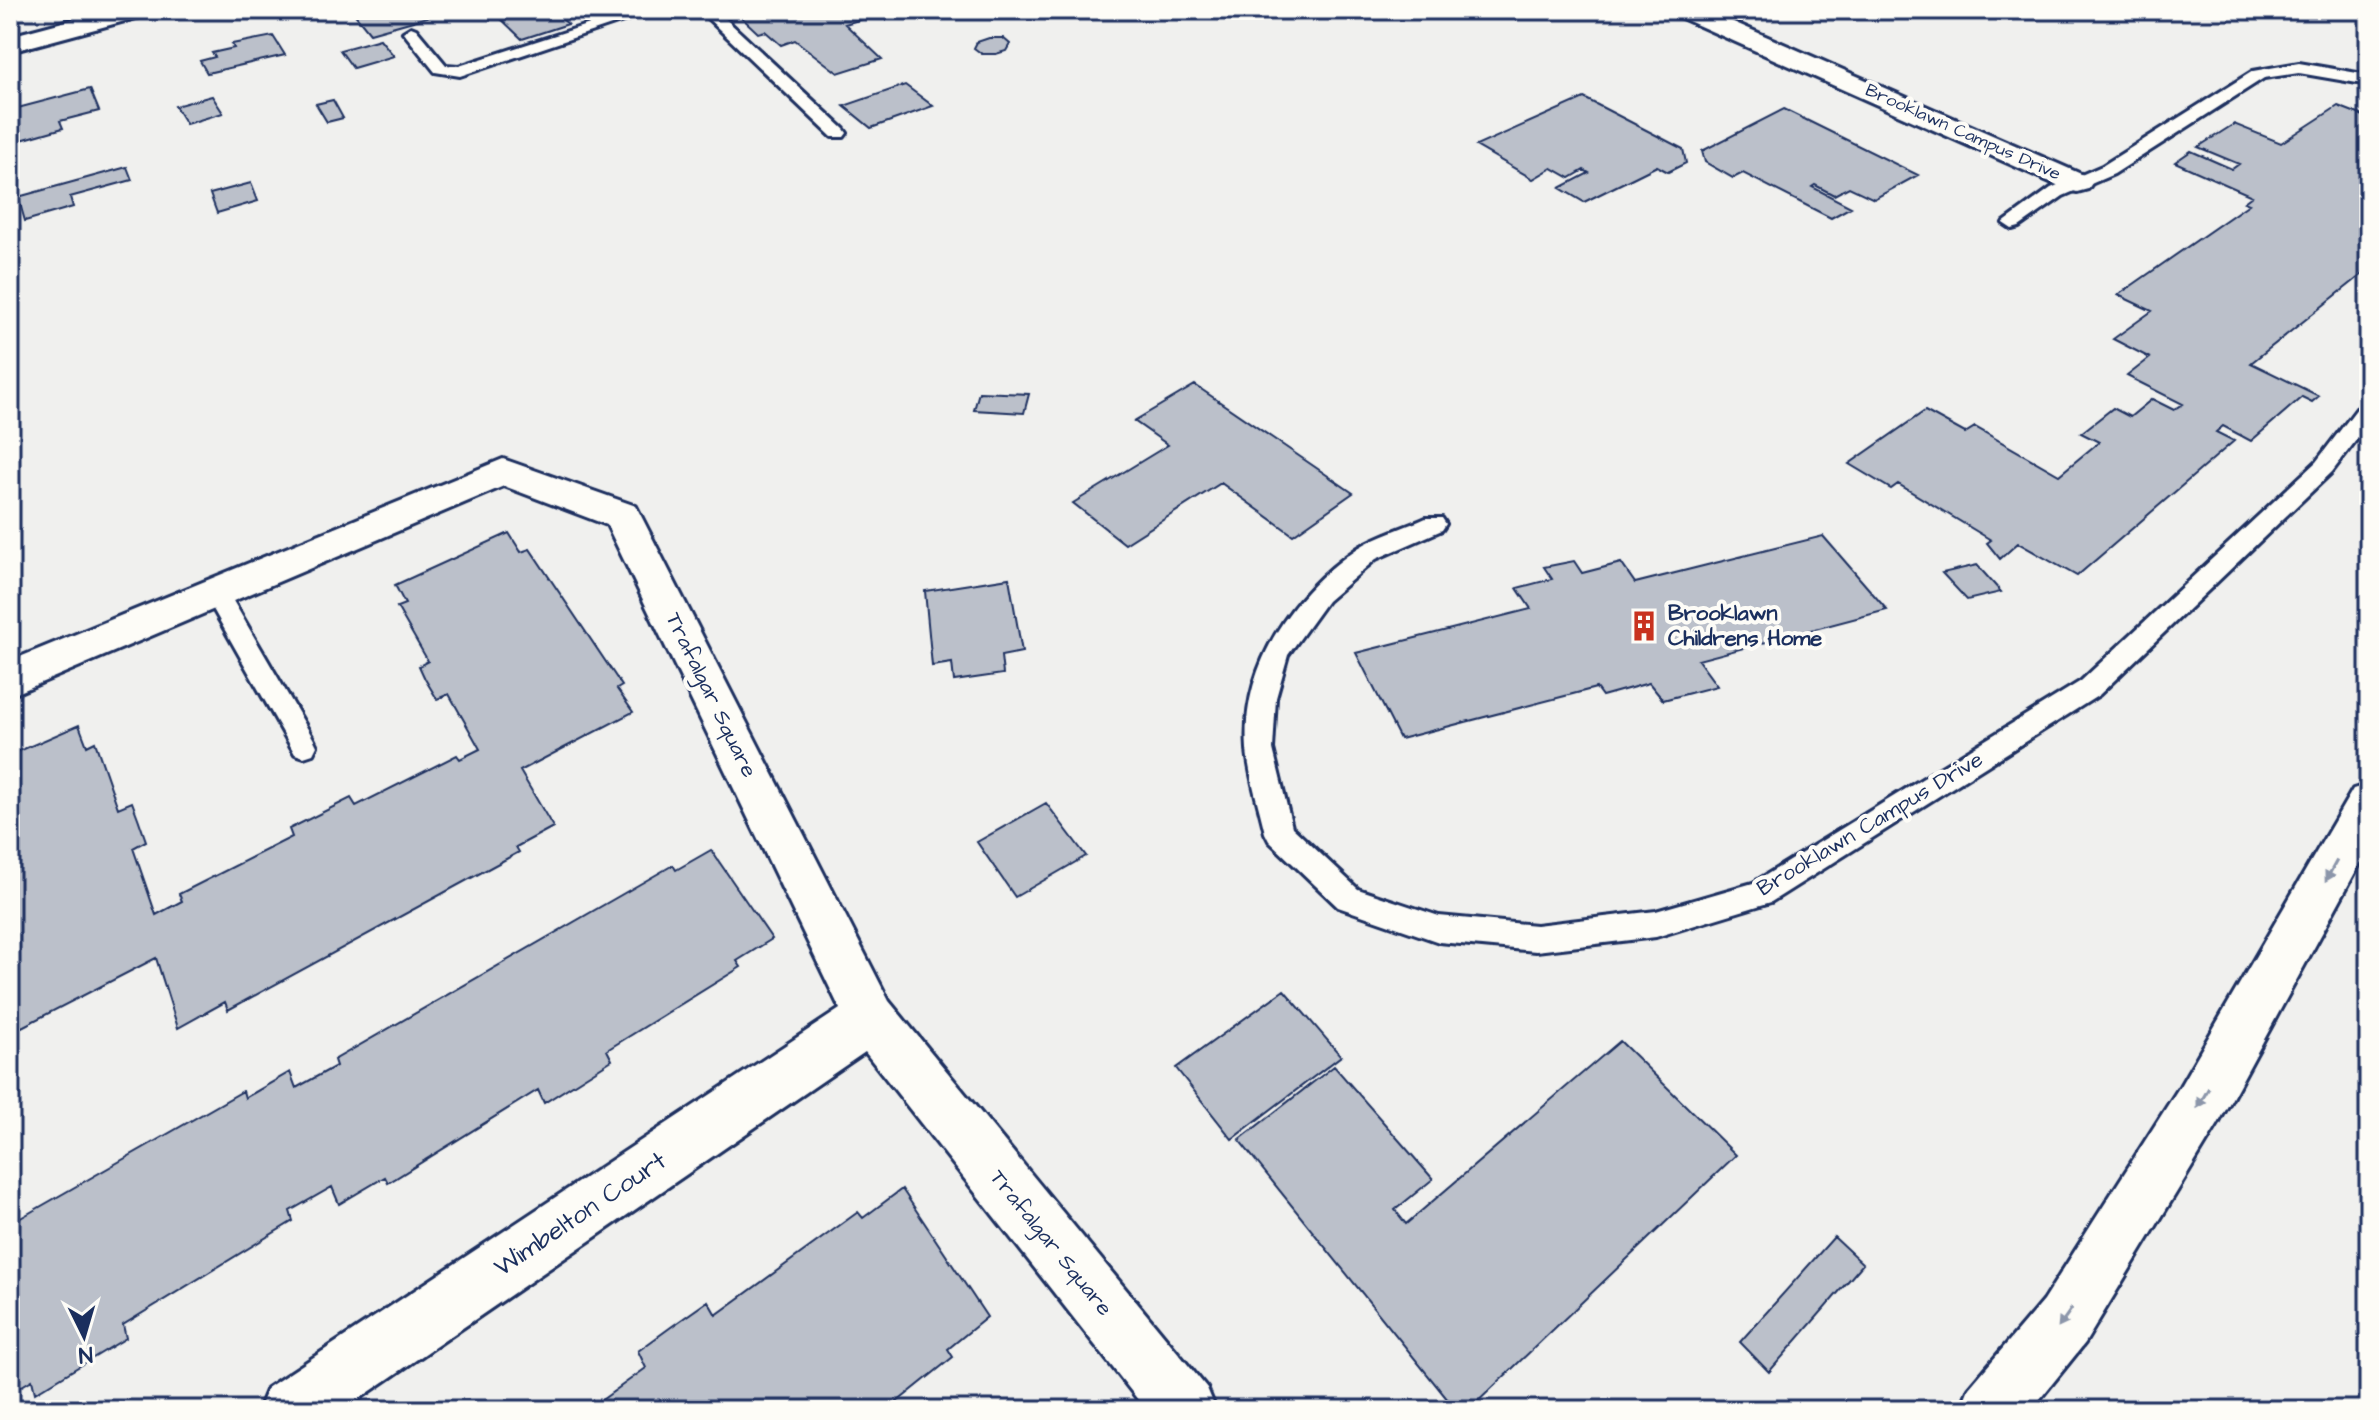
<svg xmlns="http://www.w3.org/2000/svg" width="2379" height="1420" viewBox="0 0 2379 1420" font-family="'Architects Daughter',sans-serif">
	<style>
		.building { fill: #bbc0ca; stroke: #1b2f5e; stroke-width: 2 }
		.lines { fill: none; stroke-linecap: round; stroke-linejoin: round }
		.lane-casing { stroke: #1b2f5e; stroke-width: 6 }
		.street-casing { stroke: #1b2f5e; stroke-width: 6 }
		.secondary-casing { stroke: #1b2f5e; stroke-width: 6 }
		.highway-casing { stroke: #1b2f5e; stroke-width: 6 }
		.lane { fill: #fdfcf7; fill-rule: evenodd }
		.street { fill: #fdfcf7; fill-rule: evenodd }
		.secondary { fill: #fdfcf7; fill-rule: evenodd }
		.highway { fill: #fdfcf7; fill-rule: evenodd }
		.oneway { fill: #8c96aa }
		.labels { text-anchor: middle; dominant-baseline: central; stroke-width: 8; stroke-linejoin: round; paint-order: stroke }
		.far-street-label { font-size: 18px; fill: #1b2f5e; stroke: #fdfcf7 }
		.poi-label { font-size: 22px; font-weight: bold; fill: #1b2f5e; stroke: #fdfcf7; text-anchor: start }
		.street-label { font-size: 22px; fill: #1b2f5e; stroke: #fdfcf7 }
		.near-street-label { font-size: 26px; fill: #1b2f5e; stroke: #fdfcf7 }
	</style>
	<rect width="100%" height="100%" fill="#f0f0ee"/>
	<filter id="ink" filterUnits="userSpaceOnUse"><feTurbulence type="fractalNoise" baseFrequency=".0125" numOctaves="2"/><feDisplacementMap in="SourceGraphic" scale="16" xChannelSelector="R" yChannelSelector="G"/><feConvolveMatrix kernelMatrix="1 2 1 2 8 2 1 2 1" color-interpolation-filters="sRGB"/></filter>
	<g filter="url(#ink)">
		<path class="building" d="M358,10H448L449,11L370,33L353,12Z
			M522,10H551L568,24L522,39L499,17Z
			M733,10H893L845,24L882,59L838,73L795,40L781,45L765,31L758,33L740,16L744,15Z
			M273,36L285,55L207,73L200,61L215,57L212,53L234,48L232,44Z
			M989,38H1003L1010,44L1006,51L996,54H982L974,48L977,42Z
			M380,39L394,56L353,68L340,50Z
			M905,85L933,106L871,128L844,106Z
			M90,89L99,111L60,121L63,128L14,142L10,135V110Z
			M212,96L223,113L186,124L175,106Z
			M1584,98L1683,149L1686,163L1668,172L1657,166L1584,202L1560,188L1589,173L1584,170L1570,178L1552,168L1533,179L1476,146Z
			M333,100L343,118L327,122L316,104Z
			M2338,106L2369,118V269L2251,363L2319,396L2312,402L2302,397L2251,441L2223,426L2216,432L2234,441L2077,576L2018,543L2000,559L1987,543L1991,540L1898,484L1891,489L1849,464L1925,411L1965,433L1975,427L2059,475L2099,442L2081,433L2113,408L2130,417L2152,399L2174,410L2183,404L2127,376L2150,358L2113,339L2152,311L2118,295L2249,204L2244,202L2252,196L2175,162L2191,151L2232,169L2239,164L2198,147L2234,124L2281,143Z
			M1784,109L1918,175L1874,199L1849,187L1834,195L1815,185L1812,187L1851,207L1831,218L1743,173L1733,178L1705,162L1702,151Z
			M127,167L132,180L70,197L73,207L25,221L18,197Z
			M251,183L258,201L217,213L210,194Z
			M1195,385L1296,454L1353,493L1293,535L1221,483L1125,544L1073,503L1168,445L1134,421Z
			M979,392L1029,394L1024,413L974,410Z
			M509,533L521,552L530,549L622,686L617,689L633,712L520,771L553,827L516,847L519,852L228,1010L225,1002L178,1028L156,958L10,1033V755L79,725L87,746L95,742L118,808L132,802L138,818L146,841L133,848L156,915L182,901L179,894L292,837L289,829L351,798L356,806L457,755L460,759L480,749L449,694L437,699L425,679L419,666L428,661L397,607L405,604L395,585Z
			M1823,536L1887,610L1698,660L1717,686L1663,700L1649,683L1602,696L1596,688L1400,739L1356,653L1531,609L1517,588L1552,579L1544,567L1574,561L1582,573L1621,563L1635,583Z
			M1977,565L2001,592L1967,600L1942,573Z
			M1009,578L1022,652L1001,656L1003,674L954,681L952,663L932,666L925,591Z
			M1046,803L1086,856L1015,897L977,842Z
			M711,850L772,939L737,961L741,967L607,1050L612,1060L544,1103L538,1090L388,1183L385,1177L339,1204L332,1187L290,1211L293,1221L123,1325L126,1338L35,1393L32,1380L10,1393V1224L243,1091L245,1098L290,1072L296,1088L336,1066L334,1060L673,865L676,870Z
			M1284,990L1341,1056L1232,1139L1176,1068Z
			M1620,1041L1736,1155L1469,1410H1456L1239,1140L1334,1066L1433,1179L1395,1210L1406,1224Z
			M902,1189L987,1317L948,1349L953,1357L887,1410H588L646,1368L638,1351L671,1327L708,1301L716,1315L858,1212L863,1218Z
			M1834,1237L1863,1264L1769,1372L1740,1342Z"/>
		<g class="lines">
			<g class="lane-casing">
				<path id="lane" d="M633,10H656L460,76L435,72L403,32L411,27L416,29L446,65L459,66Z
					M699,10H716L844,129L847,133L844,137H832Z
					M2299,63L2369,75V85L2299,73L2264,78L2114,174L2063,196L2019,227L2012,229L2003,223L2051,188L2102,166L2253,71Z
					M2369,401V423L2332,472L2099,695L1771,902L1656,937L1536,951L1439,942L1338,907L1269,841L1265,833C1259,806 1249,776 1247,749C1241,666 1292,593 1358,548C1378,535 1404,528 1426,518H1442L1446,524L1442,530L1376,559L1327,601L1288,655L1276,698L1273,749L1292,827L1358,889L1439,916L1536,925L1656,911L1753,883L2081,681L2316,462L2361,403Z
					M216,584L225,587L313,738L317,746L313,754L304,757L295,754L204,593L207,587Z"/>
			</g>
			<g class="street-casing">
				<path id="street" d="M1671,10H1706L2088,177L2092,183L2088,189L2077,192L2066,189L1675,15Z
					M503,459L636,506L889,1001L1207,1388L1216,1410H1146L865,1052L343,1410H258L267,1388L840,1009L607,525L504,486L10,696V661Z"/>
			</g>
			<g class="secondary-casing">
				<path id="secondary" d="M108,10H151L147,15L10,52V36Z"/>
			</g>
			<g class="highway-casing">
				<path id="highway" d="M2369,784V847L2218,1124L2085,1343L2031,1410H1960L1969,1388L2043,1301L2180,1086L2353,789Z"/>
			</g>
			<use href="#lane" class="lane"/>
			<use href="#street" class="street"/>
			<use href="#secondary" class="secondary"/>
			<use href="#highway" class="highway"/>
		</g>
		<defs><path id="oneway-solid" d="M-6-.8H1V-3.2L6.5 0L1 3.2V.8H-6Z" transform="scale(2)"/></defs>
		<g class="oneway">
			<use href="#oneway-solid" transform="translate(2331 871) rotate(119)"/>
			<use href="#oneway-solid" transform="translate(2203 1098) rotate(120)"/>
			<use href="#oneway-solid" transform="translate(2065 1318) rotate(125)"/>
		</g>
	</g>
	<defs>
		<g id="building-bare" transform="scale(2.4)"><path d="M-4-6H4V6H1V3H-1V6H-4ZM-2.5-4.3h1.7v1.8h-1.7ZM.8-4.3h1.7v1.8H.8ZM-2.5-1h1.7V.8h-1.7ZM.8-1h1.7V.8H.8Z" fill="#c8321e" stroke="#fdfcf7" stroke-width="2.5" paint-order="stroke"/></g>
	</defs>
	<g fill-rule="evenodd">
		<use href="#building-bare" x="1644" y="626"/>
	</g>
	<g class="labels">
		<g class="far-street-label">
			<text transform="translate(1963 132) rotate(24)">Brooklawn Campus Drive</text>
		</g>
		<g class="poi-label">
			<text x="1668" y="613">Brooklawn<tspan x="1668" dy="25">Childrens Home</tspan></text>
		</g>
		<g class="street-label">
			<text transform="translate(711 695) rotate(64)">Trafalgar Square</text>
			<text transform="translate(1870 824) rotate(-31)">Brooklawn Campus Drive</text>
			<text transform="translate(1051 1243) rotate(51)">Trafalgar Square</text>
		</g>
		<g class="near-street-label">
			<text transform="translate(580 1214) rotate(-34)">Wimbelton Court</text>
		</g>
	</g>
	<rect width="2379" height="1420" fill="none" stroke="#fdfcf7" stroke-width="40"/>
	<rect x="20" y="20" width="2339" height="1380" fill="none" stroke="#1b2f5e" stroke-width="3" filter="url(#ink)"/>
	<g transform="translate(84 1336) rotate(175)" stroke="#fdfcf7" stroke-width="6" paint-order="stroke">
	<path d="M0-6L14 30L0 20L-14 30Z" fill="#1b2f5e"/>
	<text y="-12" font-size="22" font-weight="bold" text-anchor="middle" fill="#1b2f5e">N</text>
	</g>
</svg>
